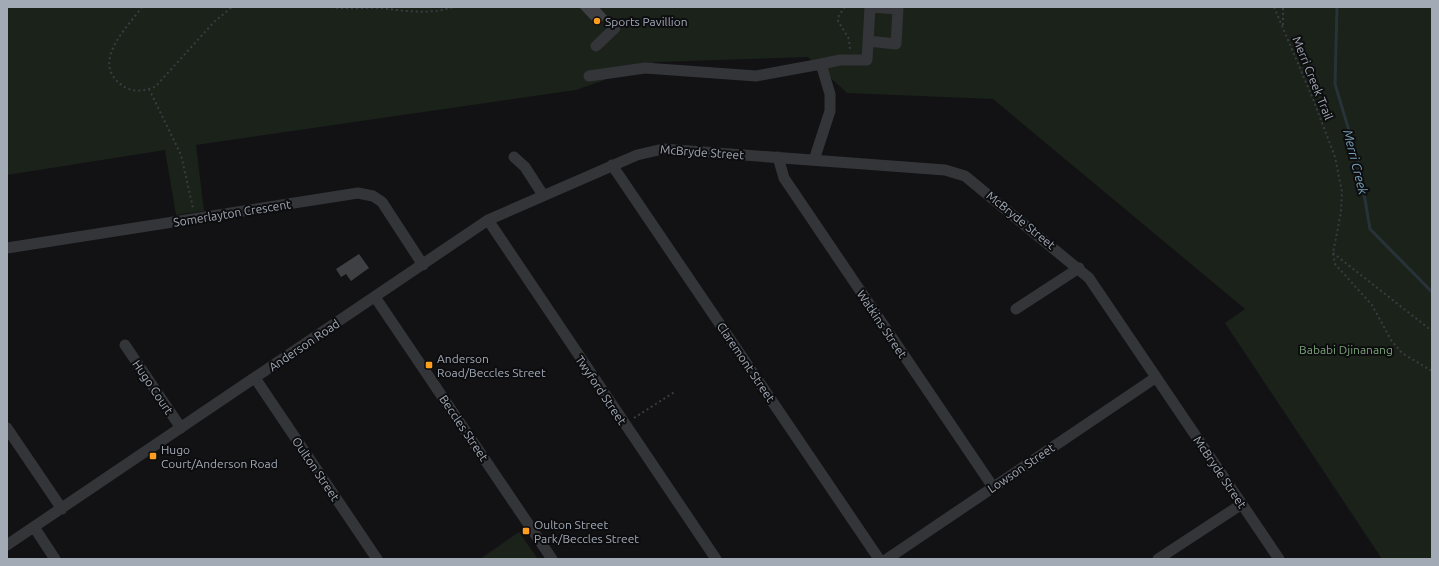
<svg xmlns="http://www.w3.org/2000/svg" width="1439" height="566" viewBox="0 0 1439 566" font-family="Ubuntu,sans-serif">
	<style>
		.green { fill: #1a221a }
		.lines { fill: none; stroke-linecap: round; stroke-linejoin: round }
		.stream { stroke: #283339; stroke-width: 3 }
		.building { fill: #3e4044 }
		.path { stroke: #393c40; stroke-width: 2; stroke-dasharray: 2 3; stroke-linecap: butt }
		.minor { stroke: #333539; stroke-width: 11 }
		.poi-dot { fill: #ff9d1f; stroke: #0d0d0f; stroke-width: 1.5 }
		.labels { text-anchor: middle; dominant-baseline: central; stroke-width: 4; stroke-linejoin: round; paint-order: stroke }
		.poi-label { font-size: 12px; fill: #a2aab6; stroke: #0d0d0f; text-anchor: start }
		.street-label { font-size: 12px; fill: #a2aab6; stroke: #0d0d0f }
		.park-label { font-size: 12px; fill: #79a377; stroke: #0d0d0f }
		.water-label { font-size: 13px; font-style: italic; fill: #769eb5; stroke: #0d0d0f }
	</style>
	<rect width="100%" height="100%" fill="#121214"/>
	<path class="green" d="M7,7H1432V559H1382L1225,323L1245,309L993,99L847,93L808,57L656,62L576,90L196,145L204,211L176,215L165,150L7,175Z
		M519,532L538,559H480Z"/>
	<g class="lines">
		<path class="stream" d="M1337,7L1335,84L1359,164L1370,229L1432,292"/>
	</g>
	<path class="building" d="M579,7H599L607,16L597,26Z
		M359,254L369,268L351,281L346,274L341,277L336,269Z"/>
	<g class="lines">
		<path class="path" d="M142,7C127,28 89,63 123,86C133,93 146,91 156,86L214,22L232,7
			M331,7C348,10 364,7 380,8C406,11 428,15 454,7
			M845,7L839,15L838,21L849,39L850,50
			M1274,7L1313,99L1335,157L1342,192L1341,212L1333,253L1335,264L1372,305L1391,340L1402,353L1432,371
			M1283,25V7
			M149,89L181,155L193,208
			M1333,253L1432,331
			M634,418L676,391"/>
		<path class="minor" d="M596,46L615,28
			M821,64L840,60H867L870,7L898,9L896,44L868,41
			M589,76L645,68L756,76L821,64L830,94V111L814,160
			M514,157L525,167L543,195
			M778,157L784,178L993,487
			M612,165L879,559
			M488,220L716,559
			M7,248L358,193L373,196L382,202L423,265
			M375,297L552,559
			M1016,309L1079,268
			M125,345L181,428
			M255,378L377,559
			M7,428L62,509
			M34,527L55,559
			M7,545L488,220L637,155L663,149L945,170L965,176L1089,278L1279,559
			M887,559L1155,378
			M1158,559L1242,504"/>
	</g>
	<g class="poi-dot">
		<circle cx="597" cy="21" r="4"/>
		<rect x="425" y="361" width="8" height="8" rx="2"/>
		<rect x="149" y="452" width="8" height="8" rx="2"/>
		<rect x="522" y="527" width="8" height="8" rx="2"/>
	</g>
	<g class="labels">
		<g class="poi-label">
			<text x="605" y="21">Sports Pavillion</text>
			<text x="437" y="358">Anderson<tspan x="437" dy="14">Road/Beccles Street</tspan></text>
			<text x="161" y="449">Hugo<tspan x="161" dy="14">Court/Anderson Road</tspan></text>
			<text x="534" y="524">Oulton Street<tspan x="534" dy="14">Park/Beccles Street</tspan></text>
		</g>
		<g class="street-label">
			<text transform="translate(1313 78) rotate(68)">Merri Creek Trail</text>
			<text transform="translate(702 152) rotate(4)">McBryde Street</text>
			<text transform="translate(232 213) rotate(-9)">Somerlayton Crescent</text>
			<text transform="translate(1021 220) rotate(39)">McBryde Street</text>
			<text transform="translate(882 324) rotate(56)">Watkins Street</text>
			<text transform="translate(304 345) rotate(-34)">Anderson Road</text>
			<text transform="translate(746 362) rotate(56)">Claremont Street</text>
			<text transform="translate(153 387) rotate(56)">Hugo Court</text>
			<text transform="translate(601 390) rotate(56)">Twyford Street</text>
			<text transform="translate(464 428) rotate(56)">Beccles Street</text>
			<text transform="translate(1021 468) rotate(-34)">Lowson Street</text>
			<text transform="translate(316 469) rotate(56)">Oulton Street</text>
			<text transform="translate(1220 472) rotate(56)">McBryde Street</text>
		</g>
		<g class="park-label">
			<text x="1346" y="349">Bababi Djinanang</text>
		</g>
		<g class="water-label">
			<text transform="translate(1356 162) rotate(76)">Merri Creek</text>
		</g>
	</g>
	<rect width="1439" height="566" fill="none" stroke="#a2aab6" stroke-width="16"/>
</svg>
